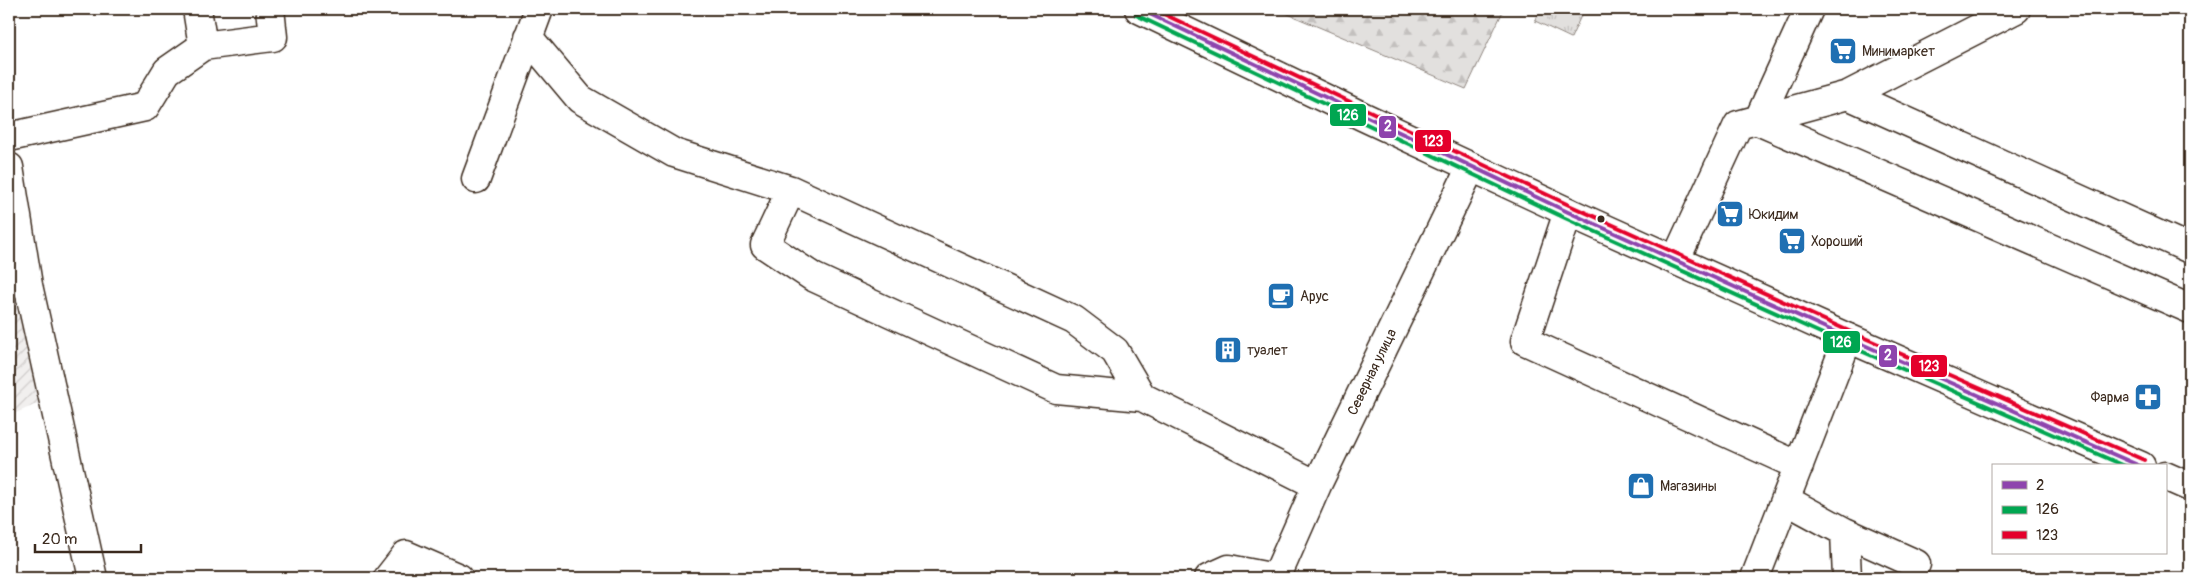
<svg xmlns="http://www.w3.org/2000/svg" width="2199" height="587" viewBox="0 0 2199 587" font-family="Pangolin,sans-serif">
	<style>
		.industrial { fill: url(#industrial-furrows) }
		.grass { fill: url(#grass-tufts); stroke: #8e857e }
		.forest { fill: url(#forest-firs); stroke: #8e857e }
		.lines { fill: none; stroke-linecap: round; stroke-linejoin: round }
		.minor-casing { stroke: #3b2a1e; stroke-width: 31 }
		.major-casing { stroke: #3b2a1e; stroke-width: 31 }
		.minor { stroke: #fff; stroke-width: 28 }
		.major { stroke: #fff; stroke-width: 28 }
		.bus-1-casing { stroke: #fff; stroke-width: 8 }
		.bus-2-casing { stroke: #fff; stroke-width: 8 }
		.bus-3-casing { stroke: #fff; stroke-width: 8 }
		.bus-1 { stroke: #8e44ad; stroke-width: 4 }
		.bus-2 { stroke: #00a651; stroke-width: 4 }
		.bus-3 { stroke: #e4002b; stroke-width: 4 }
		.bus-dot { fill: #3b2a1e; stroke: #fff; stroke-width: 2 }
		.labels { text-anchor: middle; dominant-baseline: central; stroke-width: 4; stroke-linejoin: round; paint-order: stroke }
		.poi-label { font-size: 14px; fill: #3b2a1e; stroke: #fff; text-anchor: start }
		.street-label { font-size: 14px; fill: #3b2a1e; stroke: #fff }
		.line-badge { stroke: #fff; stroke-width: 2 }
		.badge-label { font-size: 14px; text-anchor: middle; font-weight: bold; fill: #fff }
	</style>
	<defs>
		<pattern id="industrial-furrows" width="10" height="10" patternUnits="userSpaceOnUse" patternTransform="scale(1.25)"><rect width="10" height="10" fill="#f1efee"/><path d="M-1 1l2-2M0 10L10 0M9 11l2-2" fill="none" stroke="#d0cdcc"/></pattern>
		<pattern id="grass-tufts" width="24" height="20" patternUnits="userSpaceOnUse" patternTransform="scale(1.25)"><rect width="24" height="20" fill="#e2e0de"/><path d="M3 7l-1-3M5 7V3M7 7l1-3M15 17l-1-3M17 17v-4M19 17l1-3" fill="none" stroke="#c3c0be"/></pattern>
		<pattern id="forest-firs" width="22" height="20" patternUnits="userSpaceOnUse" patternTransform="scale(1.25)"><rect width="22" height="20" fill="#e2e0de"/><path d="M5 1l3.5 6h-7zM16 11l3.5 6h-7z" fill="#c3c0be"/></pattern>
	</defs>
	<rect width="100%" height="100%" fill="#fff"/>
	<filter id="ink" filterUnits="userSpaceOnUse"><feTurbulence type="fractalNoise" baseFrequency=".02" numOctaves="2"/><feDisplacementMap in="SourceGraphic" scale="10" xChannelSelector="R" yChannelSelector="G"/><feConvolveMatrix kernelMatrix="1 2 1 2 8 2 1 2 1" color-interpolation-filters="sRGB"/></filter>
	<g filter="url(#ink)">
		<path class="industrial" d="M9,217L44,401L9,416Z"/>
		<path class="grass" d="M1541,9H1584L1571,38L1535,21Z"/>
		<path class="forest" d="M1276,9H1504L1466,89Z"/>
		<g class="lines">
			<g class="minor-casing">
				<path id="minor" d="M528,37L580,99L674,153L791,190L1074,320L1115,351L1142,397
					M203,46L273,37L270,9
					M1848,95L2190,249
					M1758,121L2190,309
					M1758,121L1809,9
					M9,137L145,107L167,71L203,46L197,9
					M9,167L28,285L93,578
					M476,179L539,9
					M791,190L765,245L813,277L1056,389L1142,397L1317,485
					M1568,212L1525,341L1799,466
					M1676,259L1738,125L1848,95L2016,9
					M1786,500L1845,532L1847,578
					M1845,532L1916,564
					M388,578L406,555L459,578
					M1209,578L1229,569L1275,578
					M1276,578L1317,485L1471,167
					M1755,578L1848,338"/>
			</g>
			<g class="major-casing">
				<path id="major" d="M1139,9L1364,117L1568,212L1848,338L2141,466
					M2165,476L2190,487"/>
			</g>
			<use href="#minor" class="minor"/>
			<use href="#major" class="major"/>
			<g class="bus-1-casing">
				<path id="bus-1" d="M1139,9L1568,212L1848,338L2140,466"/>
			</g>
			<g class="bus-2-casing">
				<path id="bus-2" d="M1136,15L1565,218L1845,344L2125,466"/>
			</g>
			<g class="bus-3-casing">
				<path id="bus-3" d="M1153,9L1571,206L1851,332L2144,460"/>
			</g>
			<use href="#bus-1" class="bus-1"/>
			<use href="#bus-2" class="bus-2"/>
			<use href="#bus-3" class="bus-3"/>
		</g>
	</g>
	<defs>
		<g id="supermarket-square" transform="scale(1.4375)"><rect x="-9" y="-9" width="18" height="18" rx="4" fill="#1f6fb2" stroke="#fff"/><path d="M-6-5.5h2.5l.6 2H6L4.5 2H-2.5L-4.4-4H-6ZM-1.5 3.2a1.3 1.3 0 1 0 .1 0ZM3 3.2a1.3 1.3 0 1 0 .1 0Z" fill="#fff"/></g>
		<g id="cafe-square" transform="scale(1.4375)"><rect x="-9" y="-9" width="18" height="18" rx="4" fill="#1f6fb2" stroke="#fff"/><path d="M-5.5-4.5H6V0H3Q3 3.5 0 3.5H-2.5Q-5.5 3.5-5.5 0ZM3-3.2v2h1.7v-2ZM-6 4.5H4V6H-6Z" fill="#fff"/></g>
		<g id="building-square" transform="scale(1.4375)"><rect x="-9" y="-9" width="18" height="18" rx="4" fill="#1f6fb2" stroke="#fff"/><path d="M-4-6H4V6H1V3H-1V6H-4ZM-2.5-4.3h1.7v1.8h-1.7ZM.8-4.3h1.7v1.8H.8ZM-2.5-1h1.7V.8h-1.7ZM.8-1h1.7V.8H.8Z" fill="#fff"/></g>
		<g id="pharmacy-square" transform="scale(1.4375)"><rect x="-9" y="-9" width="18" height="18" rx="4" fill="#1f6fb2" stroke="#fff"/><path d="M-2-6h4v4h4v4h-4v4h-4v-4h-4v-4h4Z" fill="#fff"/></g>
		<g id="shop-square" transform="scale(1.4375)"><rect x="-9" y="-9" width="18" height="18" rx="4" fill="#1f6fb2" stroke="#fff"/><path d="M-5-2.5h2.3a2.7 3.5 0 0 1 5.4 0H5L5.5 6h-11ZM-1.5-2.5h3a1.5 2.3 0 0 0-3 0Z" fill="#fff"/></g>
	</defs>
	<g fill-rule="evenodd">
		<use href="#supermarket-square" x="1843" y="51"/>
		<use href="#supermarket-square" x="1730" y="214"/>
		<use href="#supermarket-square" x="1792" y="241"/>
		<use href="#cafe-square" x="1281" y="296"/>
		<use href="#building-square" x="1228" y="350"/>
		<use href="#pharmacy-square" x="2148" y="397"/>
		<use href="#shop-square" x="1641" y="486"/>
	</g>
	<circle class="bus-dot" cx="1601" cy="219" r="4.5"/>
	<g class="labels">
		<g class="poi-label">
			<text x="1862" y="51">Минимаркет</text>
			<text x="1749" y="214">Юкидим</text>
			<text x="1811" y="241">Хороший</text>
			<text x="1300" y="296">Арус</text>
			<text x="1247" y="350">туалет</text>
			<text x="2129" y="397" text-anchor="end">Фарма</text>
			<text x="1660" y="486">Магазины</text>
		</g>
		<g class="street-label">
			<text transform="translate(1372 372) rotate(-64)">Северная улица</text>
		</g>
	</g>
	<g class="line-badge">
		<rect x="1329" y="103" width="38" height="24" rx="5" fill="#00a651"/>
		<rect x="1378" y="115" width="19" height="24" rx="5" fill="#8e44ad"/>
		<rect x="1414" y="129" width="38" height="24" rx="5" fill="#e4002b"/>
		<rect x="1822" y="330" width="39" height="24" rx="5" fill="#00a651"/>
		<rect x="1878" y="344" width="20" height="24" rx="5" fill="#8e44ad"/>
		<rect x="1910" y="354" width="38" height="24" rx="5" fill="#e4002b"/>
	</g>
	<g class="badge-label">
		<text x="1348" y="120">126</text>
		<text x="1388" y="131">2</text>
		<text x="1433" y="146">123</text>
		<text x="1841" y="347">126</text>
		<text x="1888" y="360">2</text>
		<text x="1929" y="371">123</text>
	</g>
	<rect width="2199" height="587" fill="none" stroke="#fff" stroke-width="30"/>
	<rect x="15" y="15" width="2169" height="557" fill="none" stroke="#3b2a1e" stroke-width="2" filter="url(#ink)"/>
	<rect x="1992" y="464" width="175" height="90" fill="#ffffff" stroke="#b1aaa5"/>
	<rect x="2002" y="481" width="25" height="8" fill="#8e44ad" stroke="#b1aaa5"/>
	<text x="2036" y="490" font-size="15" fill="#3b2a1e">2</text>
	<rect x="2002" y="506" width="25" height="8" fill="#00a651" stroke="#b1aaa5"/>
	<text x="2036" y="514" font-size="15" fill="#3b2a1e">126</text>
	<rect x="2002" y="531" width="25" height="8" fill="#e4002b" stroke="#b1aaa5"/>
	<text x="2036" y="540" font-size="15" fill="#3b2a1e">123</text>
	<path d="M35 544v8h106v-8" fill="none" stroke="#3b2a1e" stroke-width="2.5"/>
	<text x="42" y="544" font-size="15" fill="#3b2a1e" stroke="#ffffff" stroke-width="4" paint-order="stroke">20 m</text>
</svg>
